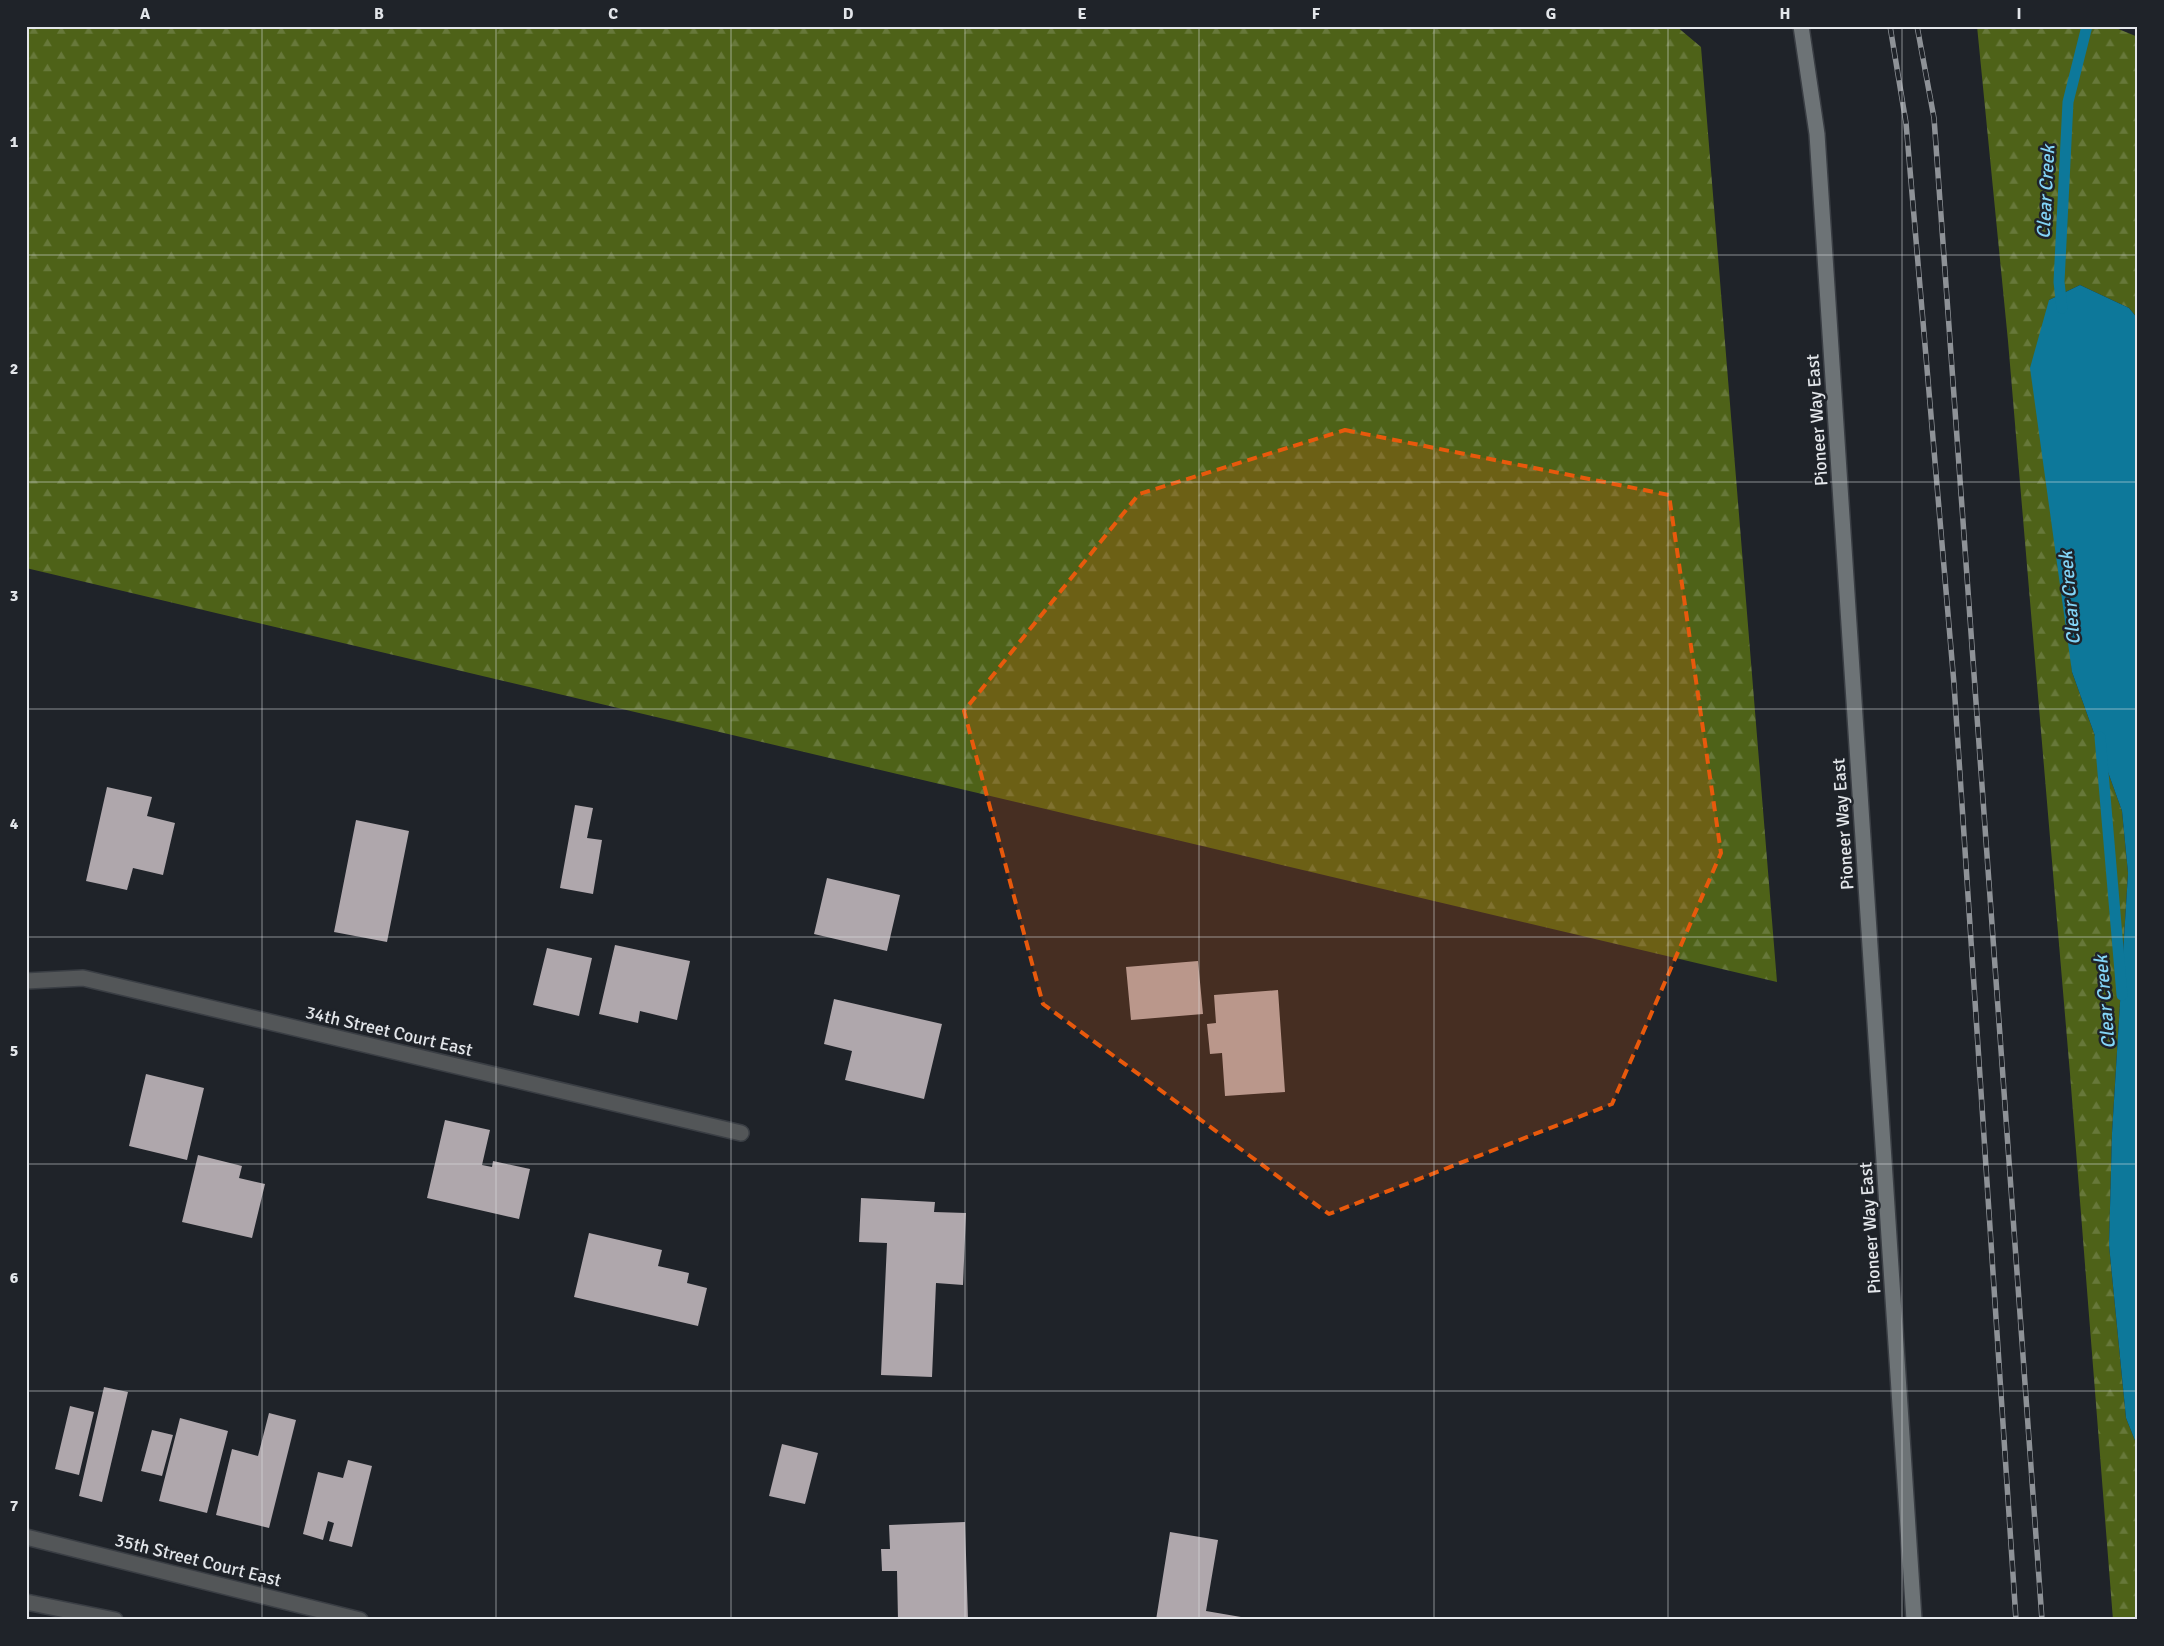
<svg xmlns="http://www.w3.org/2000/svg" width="2164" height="1646" viewBox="0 0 2164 1646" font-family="Signika,sans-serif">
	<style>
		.forest { fill: url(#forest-firs) }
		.water { fill: #0d789a }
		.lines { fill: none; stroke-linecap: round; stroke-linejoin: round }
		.stream { stroke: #0d789a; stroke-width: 11 }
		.building { fill: #afa7ac }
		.lane-casing { stroke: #3a3e44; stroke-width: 18 }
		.street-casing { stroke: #3a3e44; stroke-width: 18 }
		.secondary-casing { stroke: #3a3e44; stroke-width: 18 }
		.lane { stroke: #535658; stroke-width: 15 }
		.street { stroke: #535658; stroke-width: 15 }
		.secondary { stroke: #6d7376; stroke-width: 15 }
		.rail-casing { stroke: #8e9297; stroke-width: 5.5 }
		.rail { stroke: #1f2329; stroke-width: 4; stroke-dasharray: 11; stroke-linecap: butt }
		.marked { fill: #e8590c; fill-opacity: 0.2; stroke: #e8590c; stroke-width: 4; stroke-dasharray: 10 6; stroke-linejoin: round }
		.grid { fill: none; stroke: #e3e6ea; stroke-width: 1; stroke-opacity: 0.55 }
		.labels { text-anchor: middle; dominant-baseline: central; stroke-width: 5; stroke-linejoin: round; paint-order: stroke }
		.street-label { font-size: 18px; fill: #e3e6ea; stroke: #1f2329 }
		.water-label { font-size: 19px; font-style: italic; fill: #83d4f7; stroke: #1f2329 }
		.neatline { fill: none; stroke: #e3e6ea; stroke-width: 2 }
		.grid-label { font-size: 16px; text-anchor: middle; font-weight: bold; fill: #e3e6ea }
	</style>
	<defs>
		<pattern id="forest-firs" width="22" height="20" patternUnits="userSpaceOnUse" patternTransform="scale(1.25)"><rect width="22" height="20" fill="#4e6218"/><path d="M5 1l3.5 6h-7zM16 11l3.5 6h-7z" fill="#67783a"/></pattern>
	</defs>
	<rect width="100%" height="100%" fill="#1f2329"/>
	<path class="forest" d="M26,26H1676L1701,47L1777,982L26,568Z
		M1977,26H2111L2138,37V319L2129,308L2080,285L2049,300L2072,672L2122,811L2128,873L2112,1133L2109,1245L2126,1418L2138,1448V1620H2113L2070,1074L2008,341Z"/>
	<path class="water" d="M2080,285L2129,308L2138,319V1448L2126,1418L2109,1245L2112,1133L2128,873L2122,811L2072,672L2030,368L2049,300Z"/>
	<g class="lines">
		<path class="stream" d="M2062,308L2059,282L2068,102L2087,26
			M2100,737L2122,995"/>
	</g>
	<path class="building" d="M107,787L152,797L147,816L175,823L163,875L133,868L127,890L86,881Z
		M575,805L593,808L587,838L602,840L593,894L560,888Z
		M356,820L409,831L387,942L334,932Z
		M827,878L900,895L887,951L814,934Z
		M615,945L690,961L677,1020L640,1011L638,1023L599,1014Z
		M547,948L592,958L579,1016L533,1005Z
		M1198,961L1203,1014L1131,1020L1126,967Z
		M1278,990L1285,1092L1225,1096L1222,1053L1210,1054L1207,1024L1216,1023L1214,995Z
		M834,999L942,1024L924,1099L845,1080L852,1051L824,1044Z
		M146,1074L204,1088L187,1160L129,1146Z
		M445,1120L490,1130L482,1165L492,1167L493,1161L530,1169L519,1219L427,1198Z
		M198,1155L242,1166L239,1178L265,1184L252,1238L182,1222Z
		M861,1198L935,1202L934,1212L966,1213L963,1285L936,1283L932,1377L881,1375L887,1243L859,1242Z
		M589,1233L662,1250L658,1266L689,1273L687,1283L707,1288L698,1326L574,1297Z
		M104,1387L128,1392L102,1502L79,1496Z
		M70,1406L94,1412L79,1475L55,1469Z
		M269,1413L296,1420L269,1528L216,1515L232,1449L258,1456Z
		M180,1418L228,1431L207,1513L159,1501Z
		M152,1430L173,1435L162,1476L141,1471Z
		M782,1444L818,1453L805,1504L769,1496Z
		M348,1460L372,1466L352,1547L329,1541L334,1523L328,1521L323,1540L303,1534L318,1472L343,1478Z
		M965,1522L968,1620H898L897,1571H882L881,1549H890L889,1525Z
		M1170,1532L1218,1540L1206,1611L1241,1617L1240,1620H1156Z"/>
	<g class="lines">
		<g class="lane-casing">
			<path id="lane" d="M26,1602L115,1620"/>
		</g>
		<g class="street-casing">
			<path id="street" d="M26,981L83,978L741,1133
				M26,1537L360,1620"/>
		</g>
		<g class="secondary-casing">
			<path id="secondary" d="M1801,26L1817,134L1914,1620"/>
		</g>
		<use href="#lane" class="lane"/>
		<use href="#street" class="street"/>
		<use href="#secondary" class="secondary"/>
		<g class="rail-casing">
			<path id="rail" d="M1890,26L1906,123L1954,684L2016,1620
				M1917,26L1934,118L2042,1620"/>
		</g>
		<use href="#rail" class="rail"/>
	</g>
	<path class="marked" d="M1345,430L1669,495L1721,853L1612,1104L1329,1214L1043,1004L964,711L1139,494Z"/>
	<path class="grid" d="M262,26V1620M496,26V1620M731,26V1620M965,26V1620M1199,26V1620M1434,26V1620M1668,26V1620M1902,26V1620M26,255H2138M26,482H2138M26,709H2138M26,937H2138M26,1164H2138M26,1391H2138"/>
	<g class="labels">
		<g class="street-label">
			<text transform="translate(1817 420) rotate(-94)">Pioneer Way East</text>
			<text transform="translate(1843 824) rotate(-94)">Pioneer Way East</text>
			<text transform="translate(389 1031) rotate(13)">34th Street Court East</text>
			<text transform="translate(1870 1228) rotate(-94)">Pioneer Way East</text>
			<text transform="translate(198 1560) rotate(14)">35th Street Court East</text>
		</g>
		<g class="water-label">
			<text transform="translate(2046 192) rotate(-87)">Clear Creek</text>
			<text transform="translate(2070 598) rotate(-95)">Clear Creek</text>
			<text transform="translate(2105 1002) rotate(-95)">Clear Creek</text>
		</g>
	</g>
	<rect width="2164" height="1646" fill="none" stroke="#1f2329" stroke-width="55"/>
	<rect x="28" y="28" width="2108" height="1590" class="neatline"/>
	<g class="grid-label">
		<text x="145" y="19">A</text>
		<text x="379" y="19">B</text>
		<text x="613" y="19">C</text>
		<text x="848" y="19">D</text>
		<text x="1082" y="19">E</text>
		<text x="1316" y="19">F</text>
		<text x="1551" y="19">G</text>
		<text x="1785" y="19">H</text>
		<text x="2019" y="19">I</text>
		<text x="14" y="147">1</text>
		<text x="14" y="374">2</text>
		<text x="14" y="601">3</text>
		<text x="14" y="829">4</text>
		<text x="14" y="1056">5</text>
		<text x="14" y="1283">6</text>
		<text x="14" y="1511">7</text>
	</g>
</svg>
